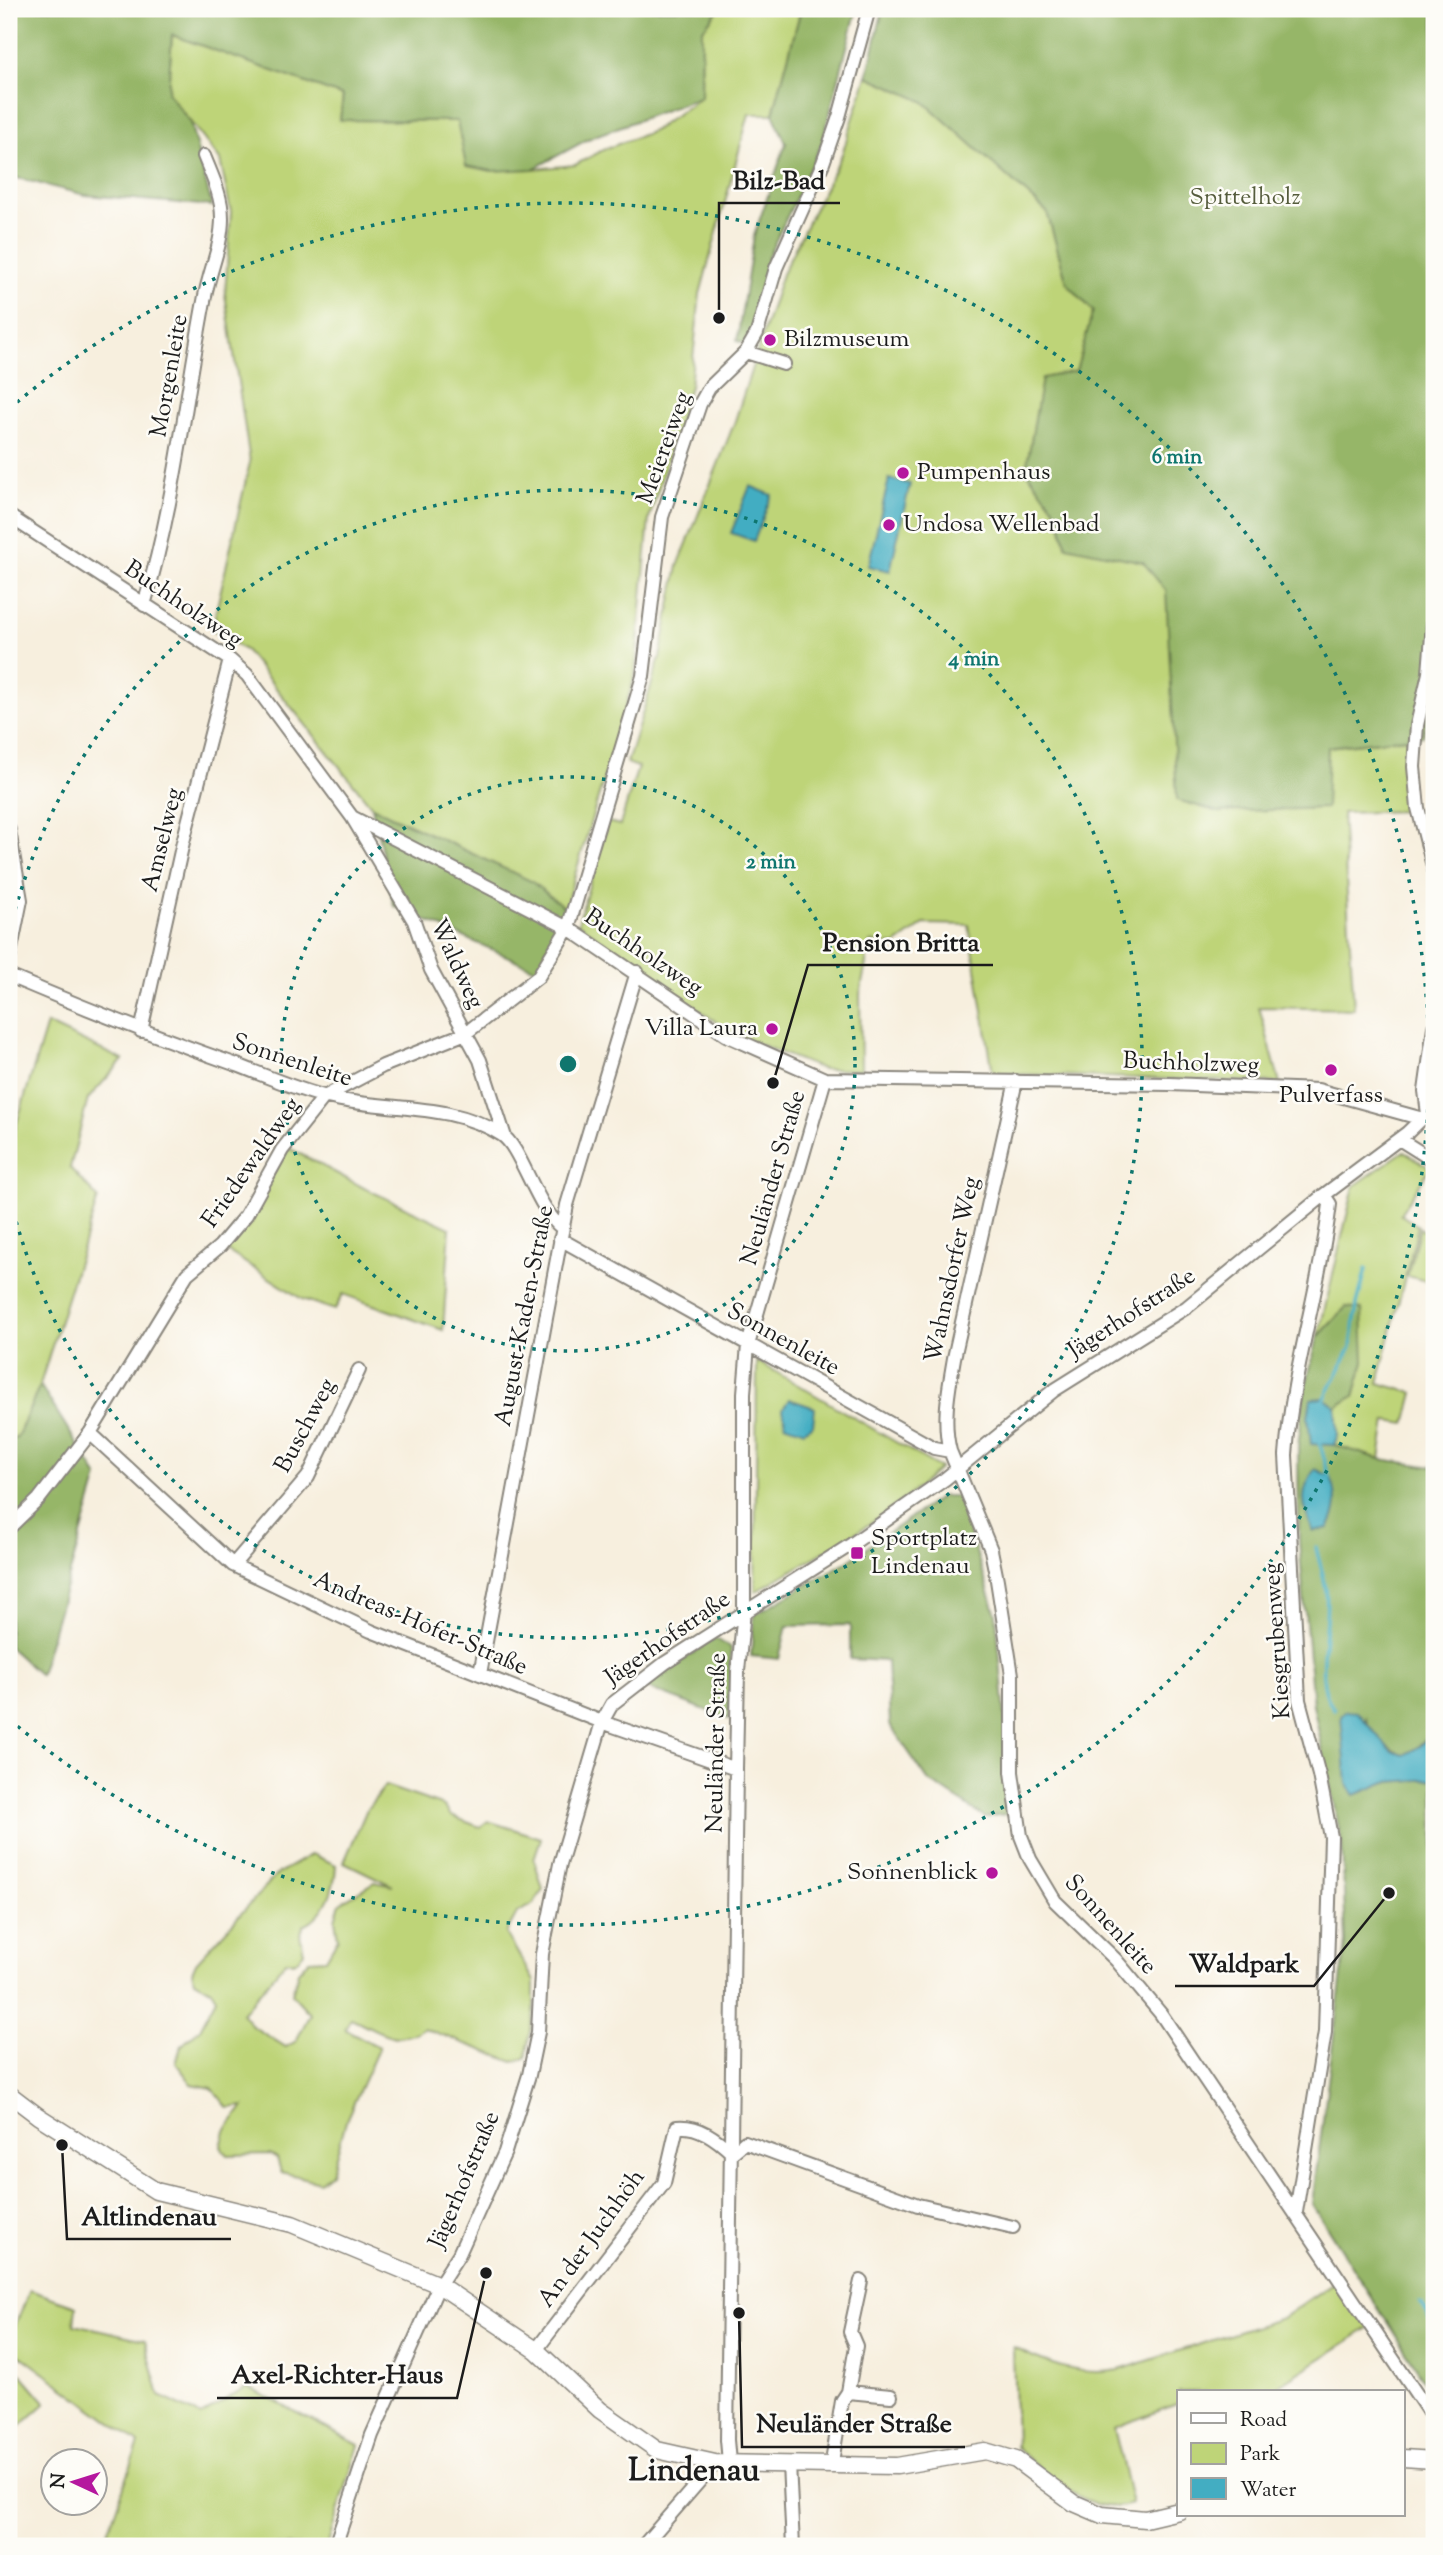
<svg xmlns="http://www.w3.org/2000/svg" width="1443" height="2555" viewBox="0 0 1443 2555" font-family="'Sorts Mill Goudy',serif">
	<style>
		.green { fill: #bed478; stroke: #6d784a; stroke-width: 2 }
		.forest { fill: #96b668; stroke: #596942; stroke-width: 2 }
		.water { fill: #43adc2; stroke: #30646f; stroke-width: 2 }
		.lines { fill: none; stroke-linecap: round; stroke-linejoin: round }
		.stream { stroke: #43adc2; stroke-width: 3.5 }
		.minor-casing { stroke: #8a867d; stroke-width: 16 }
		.tertiary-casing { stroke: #8a867d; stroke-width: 19 }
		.minor { stroke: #fff; stroke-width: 12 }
		.tertiary { stroke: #fff; stroke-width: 16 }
		.ring { fill: none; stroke: #0f766e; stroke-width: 3.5; stroke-dasharray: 3.5 7 }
		.poi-dot { fill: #b5179e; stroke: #fdfcf7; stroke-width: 2.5 }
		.labels { text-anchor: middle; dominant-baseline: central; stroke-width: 5; stroke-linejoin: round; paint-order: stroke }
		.park-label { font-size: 24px; fill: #555c3c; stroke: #fdfcf7 }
		.poi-label { font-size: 24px; fill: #1c1c1c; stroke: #fdfcf7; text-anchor: start }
		.street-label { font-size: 24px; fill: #1c1c1c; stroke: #fdfcf7 }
		.district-label { font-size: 32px; font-weight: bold; fill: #1c1c1c; stroke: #fdfcf7 }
		.centre { fill: #0f766e; stroke: #fdfcf7; stroke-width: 3.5 }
		.ring-label { font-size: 21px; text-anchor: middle; font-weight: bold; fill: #0f766e; stroke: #fdfcf7; stroke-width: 5; stroke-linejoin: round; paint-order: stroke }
		.leader { fill: none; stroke: #1c1c1c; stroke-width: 2.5 }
		.callout-dot { fill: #1c1c1c; stroke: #fdfcf7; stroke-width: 2.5 }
		.callout-label { font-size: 26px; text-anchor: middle; font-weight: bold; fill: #1c1c1c; stroke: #fdfcf7; stroke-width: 5; stroke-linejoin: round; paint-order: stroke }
	</style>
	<rect width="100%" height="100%" fill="#fdfcf7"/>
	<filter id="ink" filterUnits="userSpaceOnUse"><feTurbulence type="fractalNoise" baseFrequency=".0143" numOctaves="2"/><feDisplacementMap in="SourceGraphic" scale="14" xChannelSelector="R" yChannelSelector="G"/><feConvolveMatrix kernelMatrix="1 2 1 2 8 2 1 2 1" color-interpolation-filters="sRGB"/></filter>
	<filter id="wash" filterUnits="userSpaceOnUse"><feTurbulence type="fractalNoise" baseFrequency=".00686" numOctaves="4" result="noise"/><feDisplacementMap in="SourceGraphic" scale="28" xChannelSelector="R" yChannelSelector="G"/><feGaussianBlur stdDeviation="1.57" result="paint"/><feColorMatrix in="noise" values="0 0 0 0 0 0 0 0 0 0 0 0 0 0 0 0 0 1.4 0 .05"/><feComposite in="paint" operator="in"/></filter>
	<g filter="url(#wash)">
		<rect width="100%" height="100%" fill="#f7efde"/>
		<path class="green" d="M719,9H801L773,114H749L700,294L690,386L649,519L635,675L565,908L530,881L372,807L246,651L212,629L250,462L225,294L231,212L220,160L168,93L172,35L343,96L340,120L457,121L533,169L575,165L605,149L653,131L701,97L702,30Z
			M867,76L923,101L1047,212L1067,283L1093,311L1328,747L1407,738V811L1342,813L1354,1009L1259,1007L1280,1083L993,1073L969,925L924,924L895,945L870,942L860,994L861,1070L822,1069L733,1034L578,923L608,822L620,825L638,767L627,763L660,657L678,566L735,421L782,274L842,154Z
			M47,1024L123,1060L88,1099L70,1168L98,1198L40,1385L17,1438L9,1439V1149Z
			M289,1148L364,1188L450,1228L443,1330L343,1294L335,1310L302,1299L224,1249Z
			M1404,1151L1430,1168L1400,1214L1418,1226L1378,1383L1414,1393L1406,1424L1386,1421L1380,1459L1334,1445L1338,1434L1336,1407L1354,1396L1364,1361L1346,1307L1318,1337L1354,1186Z
			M1420,1228L1434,1238V1283L1407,1276Z
			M757,1361L940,1468C888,1520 817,1555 755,1592Z
			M385,1786L444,1806L451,1816L480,1827L488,1821L541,1838L534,1859L543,1889L534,1904L517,1913L506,1933L534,1981V2012L526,2058L513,2062L424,2028C395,2047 380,2031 351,2018L345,2029L379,2047L347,2118L331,2173L320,2182L281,2172L277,2158L270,2154L227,2155L221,2147L225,2131L244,2106L228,2108L212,2088L192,2084L176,2063L181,2046L200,2029L216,1998L211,1990L194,1981L192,1972L196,1963L277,1874L312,1854L336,1865C335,1888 326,1915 304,1925L300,1935L304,1952L296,1962L286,1961L242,2013L252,2026L286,2047L296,2041L310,2014L292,1994L298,1972L309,1960L326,1959L338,1938L335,1919L340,1903L375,1882L393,1886L344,1862L367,1809Z
			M1337,2280L1370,2327L1269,2392H1179V2403L1114,2428L1132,2504C1090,2519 1044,2472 1016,2447L1013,2348C1048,2364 1080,2377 1119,2370L1282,2318Z
			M30,2290L76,2306L74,2324L145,2340L160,2396L201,2416L247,2387L359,2445L327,2546H103L139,2443L9,2347V2340Z
			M9,2360L46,2403L19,2427L9,2416Z"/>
		<path class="forest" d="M9,9H719L702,30L701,97L592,137L533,169L492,171L466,166L457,121L340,120L343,96L172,35L168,93L190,122L212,206L85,195L9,176Z
			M801,9H857L822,143L768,257L751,338L746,344L737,341L754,236L786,143L773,114Z
			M883,9H1434V686L1423,736L1328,747L1326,808L1218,812L1177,800L1166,591L1143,562L1066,546L1059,515L1026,470L1042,378L1076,371L1093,311L1067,283L1047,212L923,101L867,76Z
			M372,807L531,881L565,908L538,970L394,906Z
			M1346,1307L1362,1309L1364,1361L1354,1396L1336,1407L1324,1398L1312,1444L1334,1445L1380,1459L1434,1467V1730L1419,1746L1404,1755C1387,1749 1373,1737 1366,1719L1355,1795L1386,1782L1434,1779V2396L1312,2204L1346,1943L1342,1843L1313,1705L1299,1542L1298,1447L1305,1389L1318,1337Z
			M40,1385L98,1477L40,1675L9,1647V1439L17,1438Z
			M942,1496H958L996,1614L1005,1716L1007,1814L985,1817L928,1780L890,1725L887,1661L850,1659V1625L787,1626L779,1659L751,1656L754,1615L844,1563Z
			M715,1638L731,1648L729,1719L645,1687Z"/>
		<path class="water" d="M889,479L910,484L890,571L868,566Z
			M750,486L772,495L754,541L731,533Z
			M1324,1398L1336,1407L1338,1434L1334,1445L1311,1444L1308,1417L1311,1399Z
			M789,1399L815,1408L813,1425L804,1431L785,1424L783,1409Z
			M1315,1469L1331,1477C1338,1496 1338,1511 1328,1528L1313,1531C1302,1506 1299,1491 1315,1469Z
			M1346,1711L1357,1712L1391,1751L1404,1755L1420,1746L1434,1730V1779L1386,1782L1355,1795L1347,1784L1341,1716Z"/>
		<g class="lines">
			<path class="stream" d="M1323,1402L1351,1347L1357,1304L1366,1269
				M1319,1441L1330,1479
				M1316,1547C1319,1561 1324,1576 1326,1590C1331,1626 1311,1681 1334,1709
				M1420,2303L1434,2326"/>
		</g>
	</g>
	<g filter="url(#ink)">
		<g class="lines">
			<g class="minor-casing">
				<path id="minor" d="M746,352L784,364
					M9,516L230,660L247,675L352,817L568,928L726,1035L825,1079L1170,1084L1318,1090L1423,1119
					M144,605C175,503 185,399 205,296C210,269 222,245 222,218C222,196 212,176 204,156
					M1434,610L1429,673L1417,725L1414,767L1418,808L1434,870
					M352,817L414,921L431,970L480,1060L505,1137
					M9,830L21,900L9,959
					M9,976C84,1008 160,1038 237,1065C266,1076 297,1090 327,1097C386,1112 449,1101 502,1135C521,1147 537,1210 562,1228
					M141,1031L183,842L230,660
					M1016,1081L954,1358C949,1388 942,1421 950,1451L991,1550L997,1580L1012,1675V1772L1021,1836L1030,1859L1055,1901L1116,1960L1161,2014L1434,2420
					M1428,1114L1425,1091L1434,1027
					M1399,1139L1434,1161
					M560,1239L934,1448L950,1451
					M90,1433L233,1565L371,1631L602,1722L736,1769
					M9,1528L39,1499L90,1433L187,1274L220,1246L246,1215L282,1150L324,1097L383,1066L466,1033L538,977L568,928L643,676L662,517L700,404L709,388L746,352L757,333L776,268L823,163L839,117L869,9
					M233,1565L308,1477L359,1370
					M480,1674L567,1205L637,972
					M1296,2212L1325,2032L1331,1837L1319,1775L1299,1700L1286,1455C1292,1370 1320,1288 1330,1204L1324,1195
					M536,2350L664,2183L677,2127C699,2125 717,2139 732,2153L745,2142L918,2205L1013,2227
					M848,2392L891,2396
					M729,2462L727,2440L736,1769L738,1671L744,1611V1393L748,1345L825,1079
					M832,2462L842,2401L848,2392L856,2346L850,2332L861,2281
					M789,2464L793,2546
					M335,2546L372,2435L439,2285L459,2254L505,2152L529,2075L538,2032L542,1954L560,1864L602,1722L612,1704L665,1663L852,1544L945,1479L1053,1391L1187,1307L1324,1195L1407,1133L1434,1107
					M643,2546L715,2463"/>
			</g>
			<g class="tertiary-casing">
				<path id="tertiary" d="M9,2094L38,2116L156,2191L292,2224L439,2285L536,2350L600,2410L657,2450L715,2463L897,2466L985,2451L1016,2460L1074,2503L1102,2515L1145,2519L1179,2511
					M1403,2458L1434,2460"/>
			</g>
			<use href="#minor" class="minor"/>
			<use href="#tertiary" class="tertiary"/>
		</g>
	</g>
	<g class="ring">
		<circle cx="568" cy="1064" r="287"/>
		<path d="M10 930A574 574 0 1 1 10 1198"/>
		<path d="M9 409A861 861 0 1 1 9 1719"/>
	</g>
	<g class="poi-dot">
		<circle cx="770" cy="340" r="7"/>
		<circle cx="903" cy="473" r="7"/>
		<circle cx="889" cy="525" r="7"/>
		<circle cx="772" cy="1029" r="7"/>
		<circle cx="1331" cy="1070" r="7"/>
		<rect x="850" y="1546" width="14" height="14" rx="3.5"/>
		<circle cx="992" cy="1873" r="7"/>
	</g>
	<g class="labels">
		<g class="park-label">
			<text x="1245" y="198">Spittelholz</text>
		</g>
		<g class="poi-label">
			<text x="784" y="340">Bilzmuseum</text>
			<text x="917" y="473">Pumpenhaus</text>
			<text x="903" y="525">Undosa Wellenbad</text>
			<text x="758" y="1029" text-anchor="end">Villa Laura</text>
			<text x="1331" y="1096" text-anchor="middle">Pulverfass</text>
			<text x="871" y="1539">Sportplatz<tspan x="871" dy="28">Lindenau</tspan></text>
			<text x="978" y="1873" text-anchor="end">Sonnenblick</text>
		</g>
		<g class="street-label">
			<text transform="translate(170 376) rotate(-80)">Morgenleite</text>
			<text transform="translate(665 448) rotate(-70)">Meiereiweg</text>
			<text transform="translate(183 605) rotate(34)">Buchholzweg</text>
			<text transform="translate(163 840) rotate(-76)">Amselweg</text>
			<text transform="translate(643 953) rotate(34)">Buchholzweg</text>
			<text transform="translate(456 964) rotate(65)">Waldweg</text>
			<text transform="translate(292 1061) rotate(18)">Sonnenleite</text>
			<text transform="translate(1191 1064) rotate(2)">Buchholzweg</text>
			<text transform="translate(252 1163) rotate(-55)">Friedewaldweg</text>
			<text transform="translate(774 1178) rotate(-74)">Neuländer Straße</text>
			<text transform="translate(953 1270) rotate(-78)">Wahnsdorfer Weg</text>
			<text transform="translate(1132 1314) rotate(-33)">Jägerhofstraße</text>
			<text transform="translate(525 1316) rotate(-79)">August-Kaden-Straße</text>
			<text transform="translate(783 1340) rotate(29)">Sonnenleite</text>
			<text transform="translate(306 1426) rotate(-62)">Buschweg</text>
			<text transform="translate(420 1624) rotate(23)">Andreas-Hofer-Straße</text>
			<text transform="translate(668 1639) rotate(-35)">Jägerhofstraße</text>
			<text transform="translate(1278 1641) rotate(-94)">Kiesgrubenweg</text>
			<text transform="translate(717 1743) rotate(-89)">Neuländer Straße</text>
			<text transform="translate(1110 1925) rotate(48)">Sonnenleite</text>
			<text transform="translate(465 2180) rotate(-67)">Jägerhofstraße</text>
			<text transform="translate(592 2239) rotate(-54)">An der Juchhöh</text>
		</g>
		<g class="district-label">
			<text x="694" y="2472">Lindenau</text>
		</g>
	</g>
	<circle cx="568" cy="1064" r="10" class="centre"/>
	<g class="ring-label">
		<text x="1177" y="463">6 min</text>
		<text x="974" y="665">4 min</text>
		<text x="771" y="868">2 min</text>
	</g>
	<path class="leader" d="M719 318L719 203H840M773 1083L808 965H993M1389 1893L1314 1986H1175M62 2145L67 2239H231M486 2273L457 2398H217M739 2313L742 2447H965"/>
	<g class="callout-dot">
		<circle cx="719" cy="318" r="7"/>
		<circle cx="773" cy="1083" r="7"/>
		<circle cx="1389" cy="1893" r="7"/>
		<circle cx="62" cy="2145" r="7"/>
		<circle cx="486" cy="2273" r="7"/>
		<circle cx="739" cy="2313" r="7"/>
	</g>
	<g class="callout-label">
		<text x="779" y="189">Bilz-Bad</text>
		<text x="901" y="951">Pension Britta</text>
		<text x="1244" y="1972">Waldpark</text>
		<text x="149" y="2225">Altlindenau</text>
		<text x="337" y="2383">Axel-Richter-Haus</text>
		<text x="854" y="2432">Neuländer Straße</text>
	</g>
	<rect width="1443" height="2555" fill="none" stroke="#fdfcf7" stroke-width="35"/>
	<rect x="1177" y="2390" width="228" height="126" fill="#fdfcf7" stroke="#a3a29f" stroke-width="2"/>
	<rect x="1191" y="2413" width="35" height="10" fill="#ffffff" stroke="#a3a29f" stroke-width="2"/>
	<text x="1240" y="2426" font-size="21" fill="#1c1c1c">Road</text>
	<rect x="1191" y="2443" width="35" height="21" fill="#bed478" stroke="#a3a29f" stroke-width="2"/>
	<text x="1240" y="2460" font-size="21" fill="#1c1c1c">Park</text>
	<rect x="1191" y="2478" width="35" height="21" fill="#43adc2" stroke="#a3a29f" stroke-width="2"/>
	<text x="1240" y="2496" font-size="21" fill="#1c1c1c">Water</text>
	<g transform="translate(74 2482) rotate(274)"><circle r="33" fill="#fdfcf7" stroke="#a3a29f" stroke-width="2"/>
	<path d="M0-5L12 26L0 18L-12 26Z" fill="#b5179e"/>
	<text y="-10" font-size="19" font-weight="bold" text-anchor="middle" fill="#1c1c1c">N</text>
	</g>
</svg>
